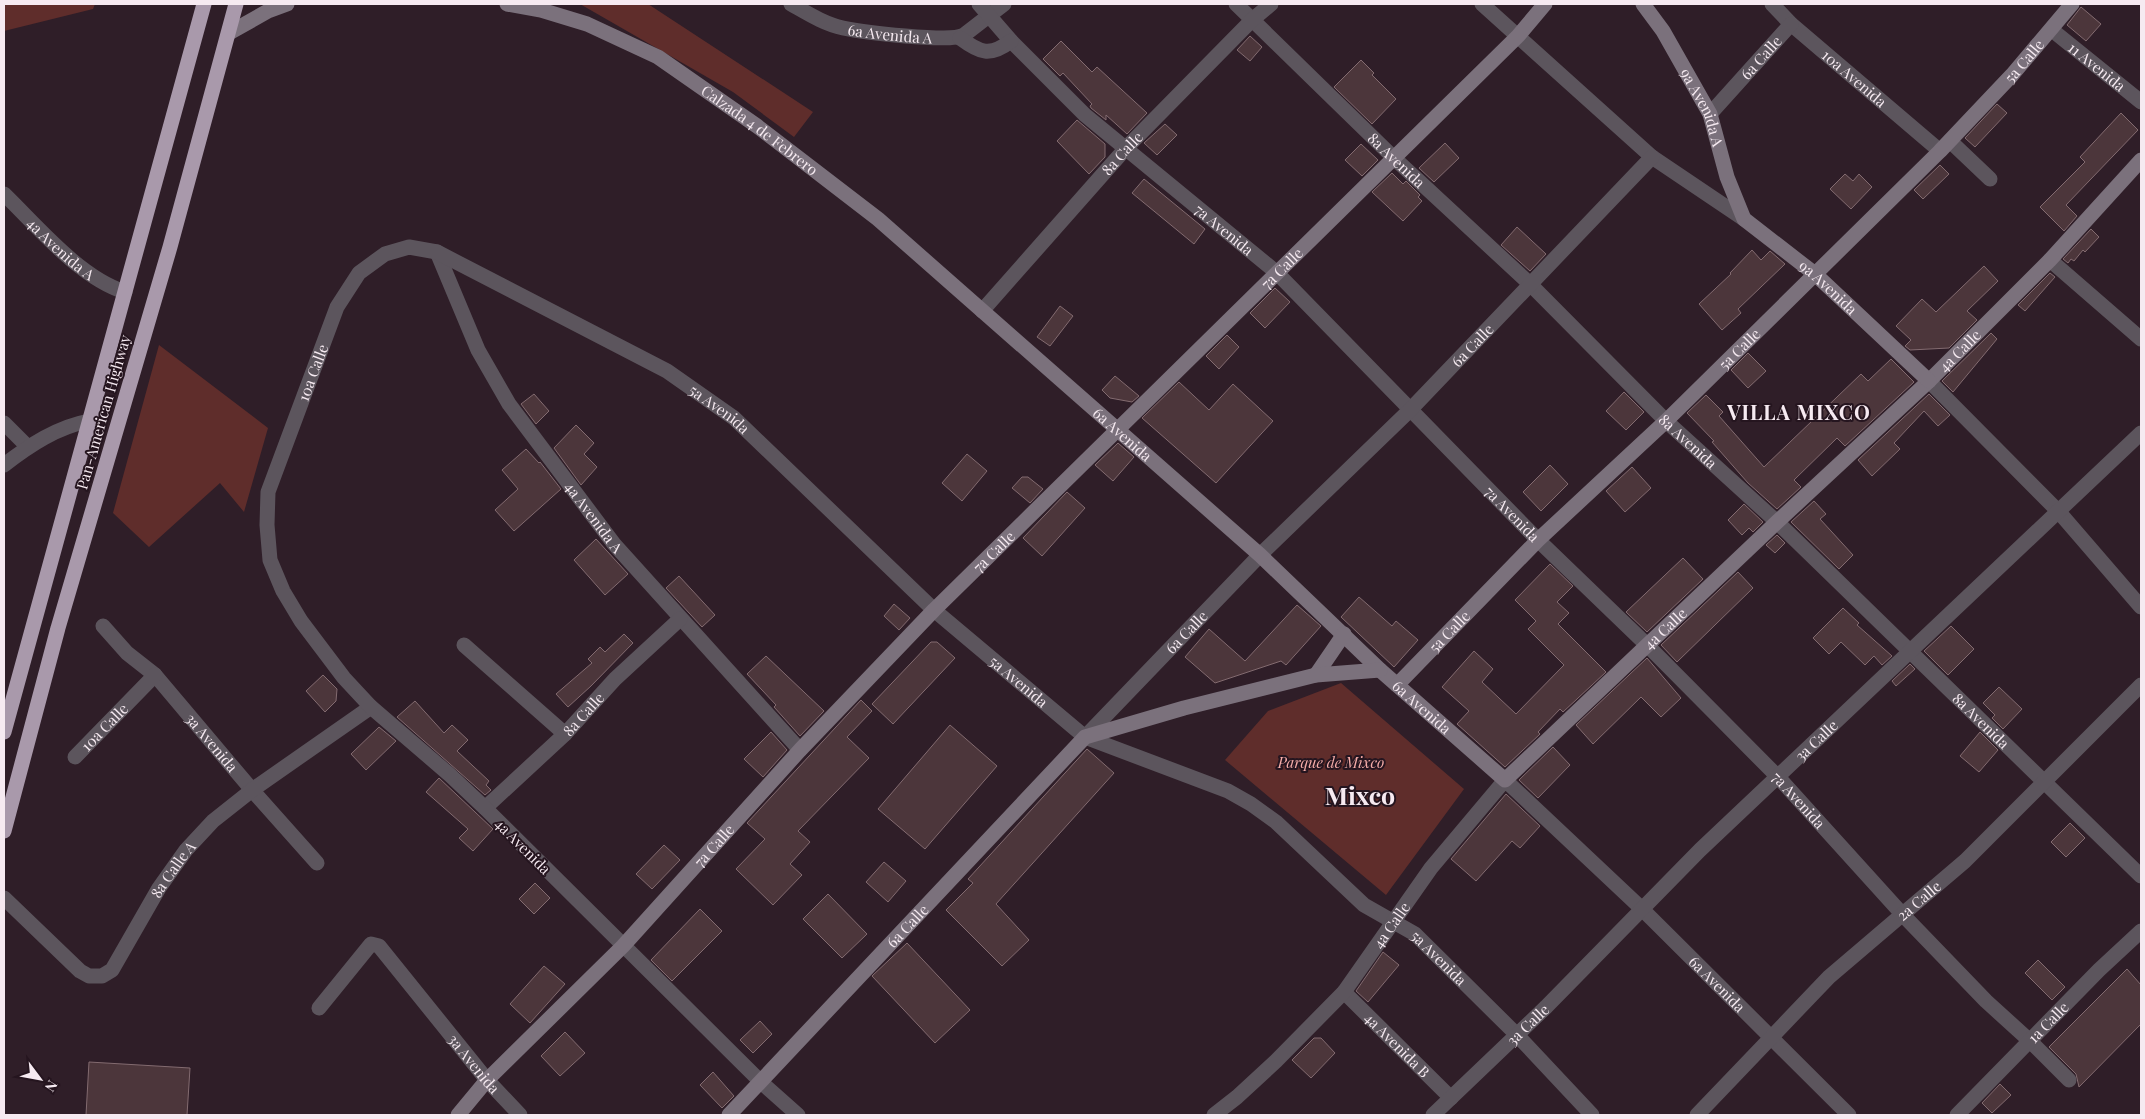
<svg xmlns="http://www.w3.org/2000/svg" width="2145" height="1119" viewBox="0 0 2145 1119" font-family="'Playfair Display',serif">
	<style>
		.green { fill: #5f2d2b }
		.building { fill: #4c363b; stroke: #836b70 }
		.lines { fill: none; stroke-linecap: round; stroke-linejoin: round }
		.street { stroke: #5c555d; stroke-width: 15 }
		.secondary { stroke: #7b717c; stroke-width: 15 }
		.highway { stroke: #a999ab; stroke-width: 15 }
		.labels { text-anchor: middle; dominant-baseline: central; stroke-width: 4; stroke-linejoin: round; paint-order: stroke }
		.street-label { font-size: 15px; fill: #f6eaf1; stroke: #25151f }
		.park-label { font-size: 15px; font-style: italic; fill: #f6ada9; stroke: #25151f }
		.district-label { font-size: 20px; font-weight: bold; letter-spacing: 1px; fill: #f6eaf1; stroke: #25151f }
		.town-label { font-size: 25px; font-weight: bold; fill: #f6eaf1; stroke: #25151f }
	</style>
	<rect width="100%" height="100%" fill="#2f1e28"/>
	<path class="green" d="M4,4H95L93,9L4,31Z
		M580,4H648L813,112L794,137L733,92Z
		M159,345L268,428L244,512L220,483L149,547L113,513Z
		M1341,683L1464,789L1386,895L1225,760L1268,711Z"/>
	<path class="building" d="M2081,7L2101,24L2086,41L2067,25Z
		M1250,36L1262,47L1250,61L1237,50Z
		M1061,41L1092,72L1097,67L1147,113L1127,134L1106,115V120L1091,108L1090,106L1092,104L1063,73L1060,76L1043,59Z
		M1361,60L1374,73L1372,75L1396,99L1372,124L1334,87Z
		M1997,104L2007,113L1975,147L1965,138Z
		M2121,113L2138,130L2066,205L2077,216L2064,231L2040,207L2085,162L2080,157Z
		M1077,120L1105,144V157L1089,174L1057,141Z
		M1165,124L1177,135L1157,155L1144,143Z
		M1445,143L1459,158L1434,182L1419,168Z
		M1361,144L1378,160L1362,176L1345,160Z
		M1940,165L1949,174L1923,199L1914,190Z
		M1392,173L1403,184L1406,181L1420,195L1418,197L1422,201L1403,221L1372,192Z
		M1845,174L1853,181L1859,174L1872,187L1851,209L1830,189Z
		M1144,179L1205,229L1194,244L1132,193Z
		M1517,227L1546,254L1530,271L1501,245Z
		M2091,229L2099,237L2085,252L2083,250L2074,261L2071,259L2068,263L2063,259Z
		M1752,250L1761,260L1770,251L1785,264L1738,309L1741,313L1722,330L1699,304L1731,274L1730,273Z
		M1984,266L1998,281L1967,311L1977,320L1949,348L1910,350L1905,346L1911,340L1896,326L1922,299L1936,312Z
		M2050,273L2055,277L2025,311L2018,305Z
		M1275,288L1290,302L1265,328L1250,313Z
		M1060,306L1073,316L1050,346L1037,337Z
		M1991,333L1997,339L1953,392L1942,381Z
		M1227,335L1239,347L1219,369L1206,356Z
		M1748,353L1766,371L1748,388L1731,370Z
		M1891,359L1914,382L1845,446L1837,438L1794,480L1801,487L1777,509L1748,483L1712,442L1714,441L1687,413L1706,395L1723,412L1719,416L1764,467L1861,374L1868,381Z
		M1115,376L1139,396L1132,402L1110,398L1102,390Z
		M1179,382L1209,410L1233,384L1273,421L1216,483L1142,418Z
		M1624,392L1644,412L1626,430L1606,411Z
		M534,394L549,411L536,424L521,404Z
		M1929,394L1950,415L1938,426L1924,411L1894,443L1900,449L1872,476L1858,460Z
		M576,425L594,443L584,454L597,467L581,485L554,448Z
		M1118,443L1134,457L1113,481L1095,465Z
		M526,449L539,463L540,462L561,489L514,531L495,510L518,489L502,470Z
		M967,454L987,471L962,501L942,483Z
		M1550,465L1568,484L1541,511L1523,492Z
		M1632,467L1651,488L1625,512L1606,491Z
		M1022,477H1028L1043,489L1030,503L1012,488Z
		M1067,492L1085,508L1042,556L1023,538Z
		M1814,501L1826,514L1820,519L1853,555L1839,569L1791,522Z
		M1744,504L1763,522L1753,532L1749,528L1742,535L1728,520Z
		M1777,535L1785,543L1775,553L1766,545Z
		M596,539L628,574L605,595L574,560Z
		M1683,558L1703,579L1647,632L1626,612Z
		M1550,564L1573,586L1557,602L1569,613L1558,624L1606,672L1563,712L1560,709L1538,732L1540,734L1505,767L1457,724L1469,711L1442,687L1474,651L1493,669L1482,682L1516,714L1564,665L1528,629L1536,621L1515,600Z
		M1738,572L1753,588L1677,662L1661,645Z
		M679,576L715,615L702,627L666,588Z
		M1359,597L1392,626L1396,621L1418,640L1394,667L1341,617Z
		M894,604L910,618L899,630L884,616Z
		M1297,605L1321,626L1286,665L1281,661L1215,683L1185,657L1209,629L1245,661Z
		M1843,608L1859,623L1857,625L1892,656L1882,665L1874,656L1865,665L1841,642L1829,654L1813,638Z
		M1951,626L1974,649L1948,675L1924,651Z
		M624,634L633,643L591,686L568,707L556,694L592,663L588,659L600,647L605,652Z
		M931,642H937L955,658L893,724L872,704Z
		M766,656L824,711L800,736L774,707L776,705L747,674Z
		M1647,658L1681,698L1661,717L1641,697L1593,744L1576,725Z
		M1910,664L1915,669L1896,686L1892,681Z
		M323,675L337,689L336,701L325,712L306,691Z
		M1999,687L2022,709L2003,729L1992,718L1995,715L1983,703Z
		M861,700L872,711L847,737L869,758L798,831L810,842L790,864L802,875L773,905L736,869L765,839L747,823Z
		M415,701L444,733L452,725L468,740L457,751L489,781L486,785L491,790L485,795L397,717Z
		M950,725L997,766L925,849L878,809Z
		M379,727L396,741L366,770L351,754Z
		M771,732L787,750L763,777L744,759Z
		M1980,732L1998,750L1979,772L1960,756Z
		M1553,747L1570,765L1538,798L1519,780Z
		M1087,749L1114,773L996,904L1029,940L1002,966L946,910L973,883L968,879Z
		M439,778L493,829L473,851L459,838L468,829L426,792Z
		M1506,794L1540,826L1520,848L1512,841L1476,881L1451,859Z
		M2070,823L2085,838L2066,857L2051,842Z
		M664,845L680,860L652,889L636,874Z
		M884,862L906,881L888,902L866,882Z
		M535,883L550,898L534,914L519,899Z
		M828,894L867,934L842,958L803,919Z
		M700,909L722,931L672,981L651,960Z
		M907,943L970,1010L935,1043L872,976Z
		M1383,952L1399,965L1368,1002L1356,991Z
		M2038,960L2065,987L2052,1000L2025,973Z
		M544,966L565,984L530,1023L510,1004Z
		M2127,969L2141,985V1024L2079,1087L2076,1074L2049,1047Z
		M760,1021L772,1034L753,1053L740,1040Z
		M565,1032L585,1053L560,1076L541,1056Z
		M1314,1038H1321L1335,1053L1311,1078L1292,1060Z
		M89,1062L190,1068L187,1115H86Z
		M713,1072L734,1096L722,1108L700,1085Z
		M2000,1084L2011,1095L1992,1113L1982,1103Z"/>
	<g class="lines">
		<g class="street">
			<path id="s1" d="M791,4C807,13 824,24 843,28C861,32 951,43 964,35L1004,4"/>
			<path id="s2" d="M979,4L1011,41L1085,115L1276,272L1538,540L1648,646L1779,778L1903,915L1986,1001L2030,1041L2069,1080"/>
			<path id="s3" d="M1236,4L1394,158L1530,284L1666,421L1777,522L2141,876"/>
			<path d="M1482,4L1652,157L1744,219"/>
			<path id="s4" d="M1772,4L1791,24L1940,151"/>
			<path id="s5" d="M2052,30L2141,102"/>
			<path d="M960,38C980,53 990,57 1011,41"/>
			<path id="s6" d="M1710,114L1791,24"/>
			<path d="M1950,141L1990,179"/>
			<path id="s7" d="M4,194C38,227 80,278 125,292"/>
			<path id="s8" d="M437,252L478,350L509,404L614,544L800,750"/>
			<path d="M2050,260L2141,339"/>
			<path id="s9" d="M982,311L1126,148L1252,20L1271,4"/>
			<path d="M1929,381L2059,512L2141,607"/>
			<path d="M4,423L28,447"/>
			<path d="M4,465C30,445 57,427 89,421"/>
			<path id="s10" d="M103,626L127,653L155,675L252,790L317,863"/>
			<path d="M464,645L565,734"/>
			<path id="s11" d="M1085,737L1260,555L1411,409L1652,157"/>
			<path id="s12" d="M75,757L155,675"/>
			<path id="s13" d="M485,808L565,734L615,679L680,619"/>
			<path id="s14" d="M4,898L80,971L89,976H102L112,970L159,888L186,850L213,821L252,790L371,707"/>
			<path id="s15" d="M1344,992L1451,1098"/>
			<path id="s16" d="M319,1008L371,944L379,946L487,1080L520,1115"/>
			<path id="s17" d="M798,1115L762,1083L485,808L450,775L371,707L344,678L301,621L283,591L270,560L267,525L268,492L337,307L359,273L385,254L409,247L437,252L667,371L734,418L934,610L1085,737L1228,791L1251,804L1276,822L1364,905L1415,934L1516,1034L1592,1115"/>
			<path id="s18" d="M1214,1115L1237,1097L1276,1061L1344,992L1431,868L1505,780L1641,908L1849,1115"/>
			<path id="s19" d="M1433,1115L1546,1007L1700,850L2141,433"/>
			<path id="s20" d="M1697,1115L1829,977L1965,861L2141,685"/>
			<path id="s21" d="M1957,1115L2099,970L2141,931"/>
		</g>
		<g class="secondary">
			<path id="s22" d="M507,4L541,10L587,24L658,57L757,126L878,219L1260,555L1380,670L1505,780L1777,522L1929,381L2050,260L2141,160"/>
			<path id="s23" d="M1643,4L1663,31L1710,114L1727,177L1744,219L1815,274L1929,381"/>
			<path d="M229,33L268,11L287,4"/>
			<path d="M1316,675L1344,634"/>
			<path id="s24" d="M1397,685L1538,540L1666,421L1940,151L2012,75L2072,4"/>
			<path id="s25" d="M458,1115L487,1080L623,946L800,750L934,610L1518,36L1545,4"/>
			<path id="s26" d="M729,1115L1085,737L1184,708L1316,675L1380,670"/>
		</g>
		<path class="highway" d="M4,732L204,4
			M4,831L58,628L170,247L236,4"/>
	</g>
	<g class="labels">
		<g class="street-label">
			<text stroke="none"><textPath href="#s1" startOffset="105">6a Avenida A</textPath></text>
			<text stroke="none"><textPath href="#s6" startOffset="76">6a Calle</textPath></text>
			<text stroke="none"><textPath href="#s24" startOffset="885">5a Calle</textPath></text>
			<text stroke="none"><textPath href="#s5" startOffset="58">11 Avenida</textPath></text>
			<text stroke="none"><textPath href="#s4" startOffset="111">10a Avenida</textPath></text>
			<text stroke="none"><textPath href="#s23" startOffset="120">9a Avenida A</textPath></text>
			<text stroke="none"><textPath href="#s22" startOffset="286">Calzada 4 de Febrero</textPath></text>
			<text stroke="none"><textPath href="#s9" startOffset="211">8a Calle</textPath></text>
			<text stroke="none"><textPath href="#s3" startOffset="224">8a Avenida</textPath></text>
			<text stroke="none"><textPath href="#s2" startOffset="334">7a Avenida</textPath></text>
			<text stroke="none"><textPath href="#s7" startOffset="79">4a Avenida A</textPath></text>
			<text stroke="none"><textPath href="#s25" startOffset="1182">7a Calle</textPath></text>
			<text stroke="none"><textPath href="#s23" startOffset="348">9a Avenida</textPath></text>
			<text stroke="none"><textPath href="#s11" startOffset="551">6a Calle</textPath></text>
			<text stroke="none"><textPath href="#s24" startOffset="480">5a Calle</textPath></text>
			<text stroke="none"><textPath href="#s22" startOffset="1901">4a Calle</textPath></text>
			<text stroke="none"><textPath href="#s17" startOffset="966">10a Calle</textPath></text>
			<text stroke="none"><textPath href="#s17" startOffset="1486">5a Avenida</textPath></text>
			<text transform="translate(103 412) rotate(-74)">Pan-American Highway</text>
			<text stroke="none"><textPath href="#s22" startOffset="760">6a Avenida</textPath></text>
			<text stroke="none"><textPath href="#s3" startOffset="629">8a Avenida</textPath></text>
			<text stroke="none"><textPath href="#s2" startOffset="739">7a Avenida</textPath></text>
			<text stroke="none"><textPath href="#s8" startOffset="310">4a Avenida A</textPath></text>
			<text stroke="none"><textPath href="#s25" startOffset="778">7a Calle</textPath></text>
			<text stroke="none"><textPath href="#s22" startOffset="1496">4a Calle</textPath></text>
			<text stroke="none"><textPath href="#s24" startOffset="75">5a Calle</textPath></text>
			<text stroke="none"><textPath href="#s11" startOffset="146">6a Calle</textPath></text>
			<text stroke="none"><textPath href="#s17" startOffset="1891">5a Avenida</textPath></text>
			<text stroke="none"><textPath href="#s22" startOffset="1165">6a Avenida</textPath></text>
			<text stroke="none"><textPath href="#s13" startOffset="136">8a Calle</textPath></text>
			<text stroke="none"><textPath href="#s3" startOffset="1034">8a Avenida</textPath></text>
			<text stroke="none"><textPath href="#s12" startOffset="42">10a Calle</textPath></text>
			<text stroke="none"><textPath href="#s19" startOffset="536">3a Calle</textPath></text>
			<text stroke="none"><textPath href="#s10" startOffset="160">3a Avenida</textPath></text>
			<text stroke="none"><textPath href="#s2" startOffset="1144">7a Avenida</textPath></text>
			<text stroke="none"><textPath href="#s25" startOffset="372">7a Calle</textPath></text>
			<text transform="translate(523 846) rotate(45)">4a Avenida</text>
			<text stroke="none"><textPath href="#s14" startOffset="258">8a Calle A</textPath></text>
			<text stroke="none"><textPath href="#s20" startOffset="309">2a Calle</textPath></text>
			<text stroke="none"><textPath href="#s18" startOffset="261">4a Calle</textPath></text>
			<text stroke="none"><textPath href="#s26" startOffset="260">6a Calle</textPath></text>
			<text stroke="none"><textPath href="#s17" startOffset="2401">5a Avenida</textPath></text>
			<text stroke="none"><textPath href="#s18" startOffset="740">6a Avenida</textPath></text>
			<text stroke="none"><textPath href="#s21" startOffset="130">1a Calle</textPath></text>
			<text stroke="none"><textPath href="#s19" startOffset="131">3a Calle</textPath></text>
			<text stroke="none"><textPath href="#s15" startOffset="75">4a Avenida B</textPath></text>
			<text stroke="none"><textPath href="#s16" startOffset="242">3a Avenida</textPath></text>
		</g>
		<g class="park-label">
			<text x="1331" y="762">Parque de Mixco</text>
		</g>
		<g class="district-label">
			<text x="1799" y="411">VILLA MIXCO</text>
		</g>
		<g class="town-label">
			<text x="1360" y="794">Mixco</text>
		</g>
	</g>
	<rect width="2145" height="1119" fill="none" stroke="#f6eaf1" stroke-width="10"/>
	<g transform="translate(40 1079) rotate(122)" stroke="#25151f" stroke-width="4" paint-order="stroke">
	<path d="M0-4L9 19L0 12L-9 19Z" fill="#f6eaf1"/>
	<text y="-8" font-size="14" font-weight="bold" text-anchor="middle" fill="#f6eaf1">N</text>
	</g>
</svg>
